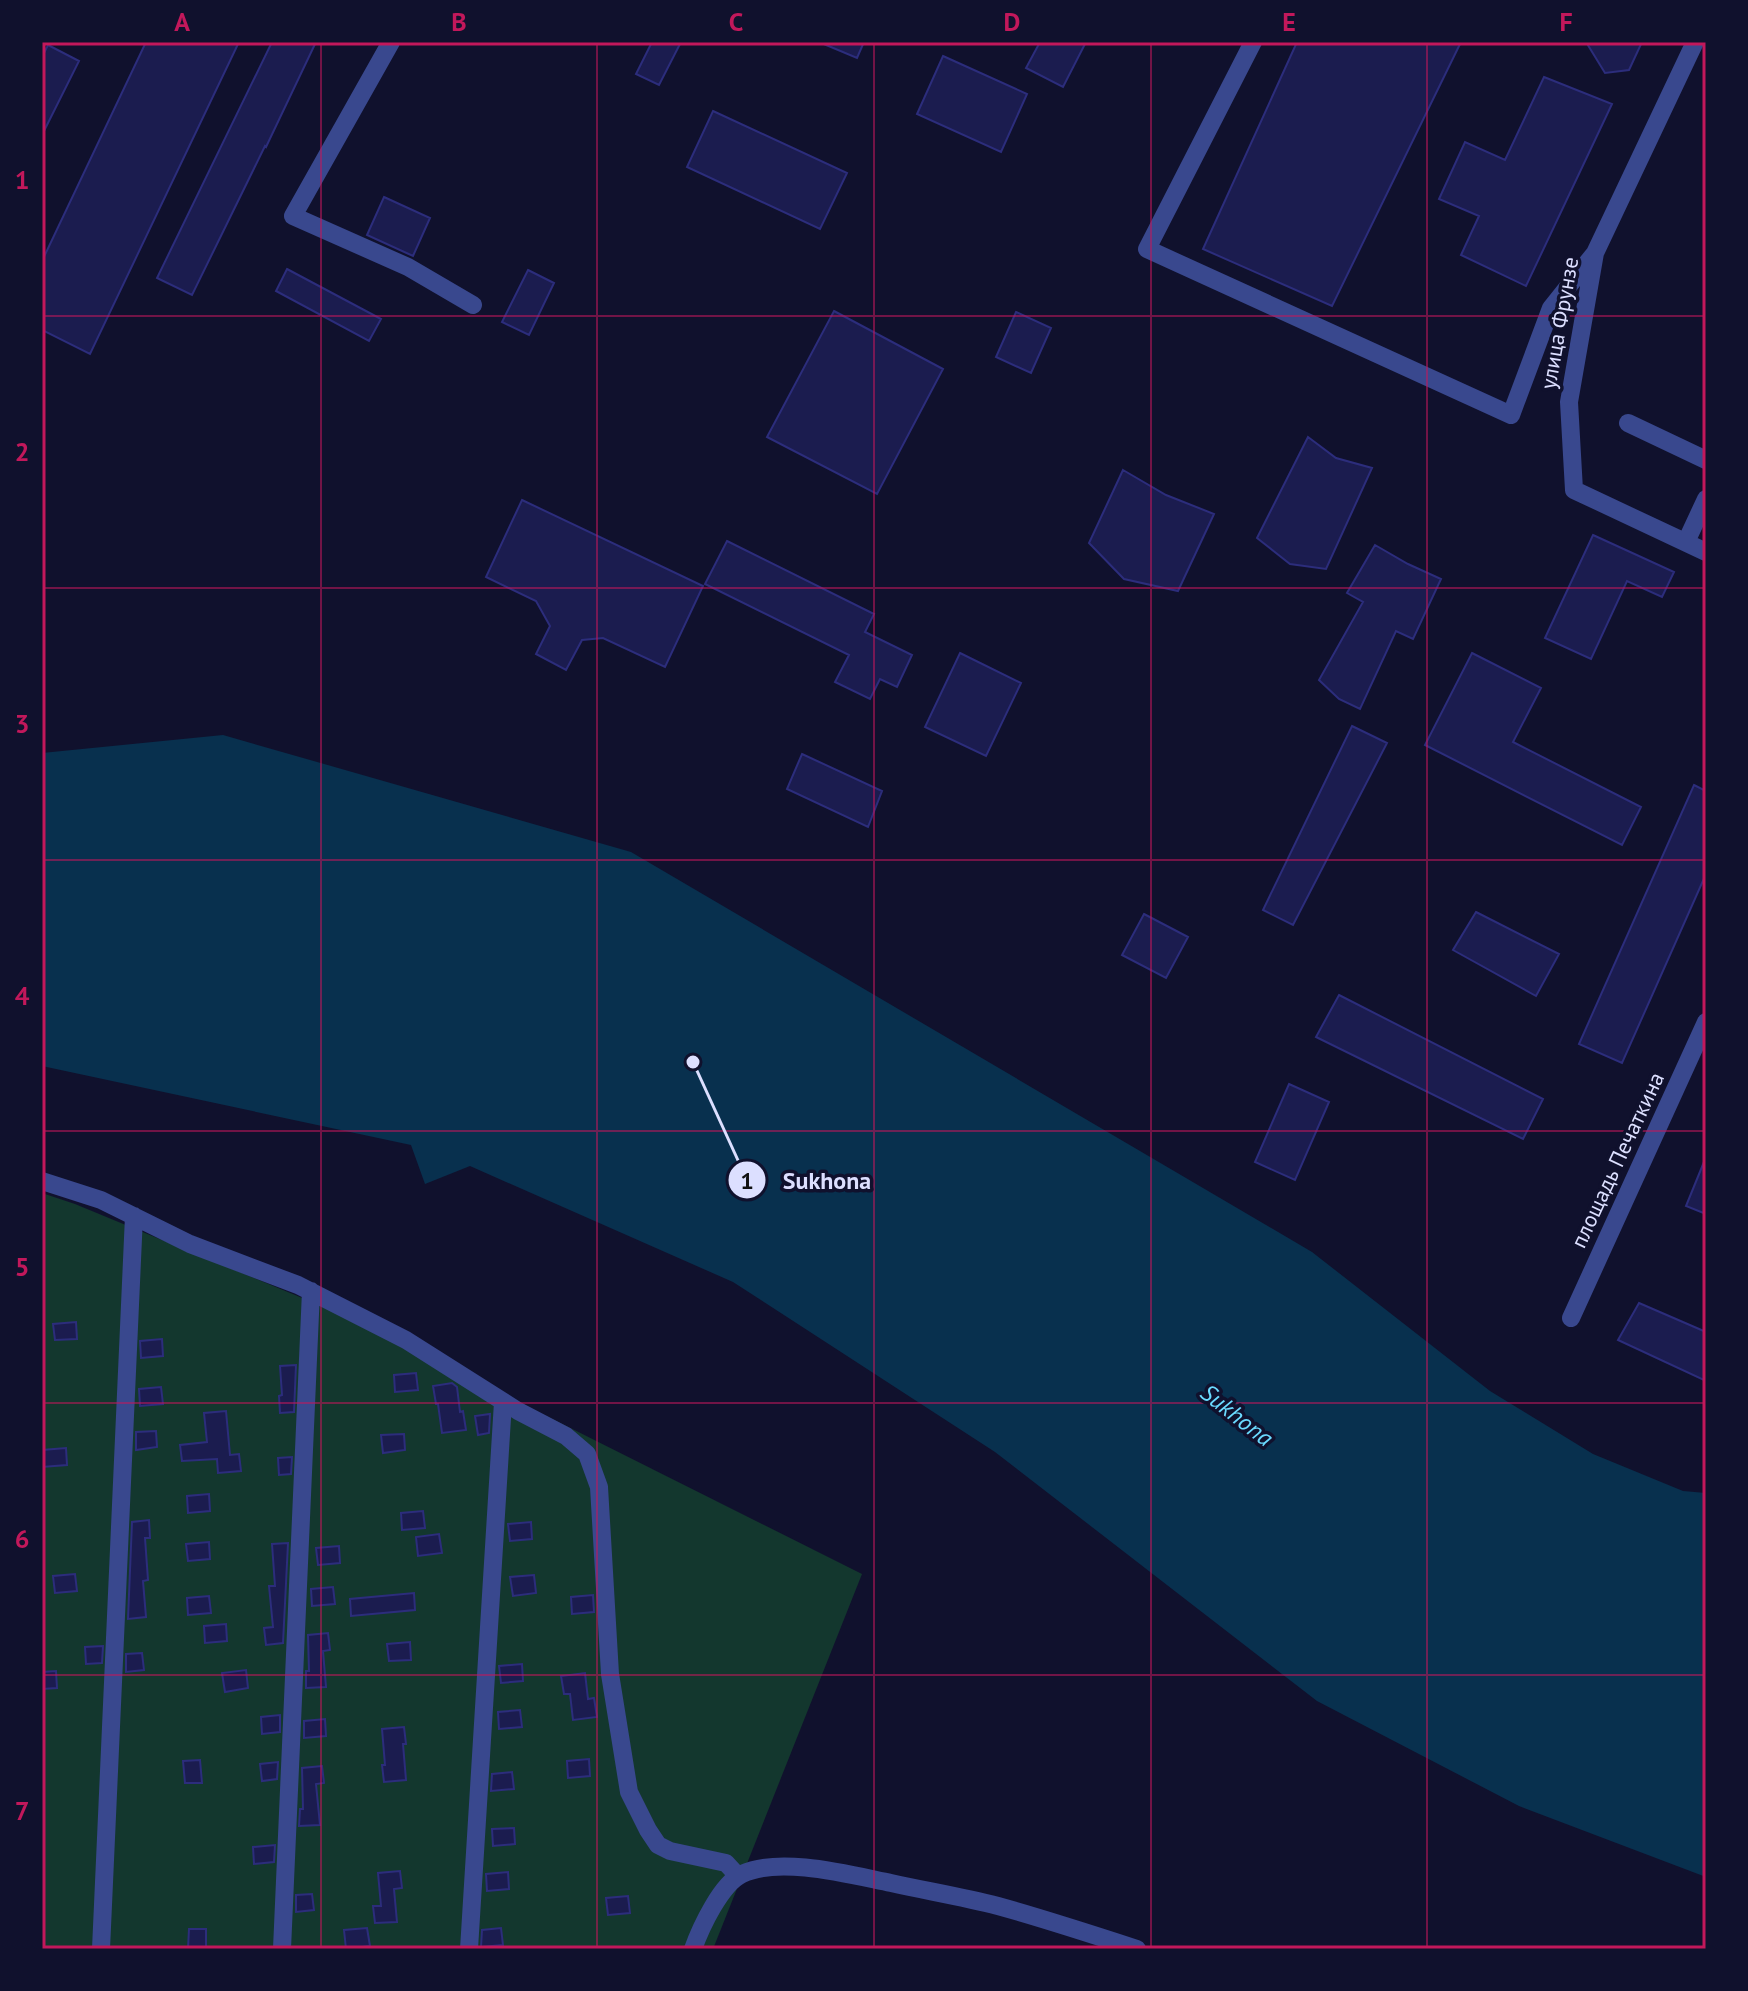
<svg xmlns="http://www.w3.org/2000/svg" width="1748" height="1991" viewBox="0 0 1748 1991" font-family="'PT Sans',sans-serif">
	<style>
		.green { fill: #13372e }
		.water { fill: #08304e }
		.building { fill: #1b1c4f; stroke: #2c2d7c; stroke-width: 2 }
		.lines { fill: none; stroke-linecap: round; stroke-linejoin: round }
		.minor { stroke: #39488e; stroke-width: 18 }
		.grid { fill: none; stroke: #c2185b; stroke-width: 2; stroke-opacity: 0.55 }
		.labels { text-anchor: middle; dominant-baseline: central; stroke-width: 7; stroke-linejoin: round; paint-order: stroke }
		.street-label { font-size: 22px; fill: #dcdfff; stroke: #10112d }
		.water-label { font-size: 24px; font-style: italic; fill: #6adaff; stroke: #10112d }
		.leader { fill: none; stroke: #dcdfff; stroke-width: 3 }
		.callout-dot { fill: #dcdfff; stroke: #10112d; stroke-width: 3 }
		.mark-label { font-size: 24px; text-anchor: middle; font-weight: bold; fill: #111 }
		.callout-label { font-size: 24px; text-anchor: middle; font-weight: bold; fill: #dcdfff; stroke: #10112d; stroke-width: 7; stroke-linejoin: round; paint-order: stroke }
		.neatline { fill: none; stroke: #c2185b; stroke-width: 3 }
		.grid-label { font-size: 26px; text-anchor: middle; font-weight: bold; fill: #c2185b }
	</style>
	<rect width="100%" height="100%" fill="#10112d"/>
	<path class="green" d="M42,1193L75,1204L353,1319L862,1574L713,1949H42Z"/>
	<path class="water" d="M223,735L631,852L1312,1252L1490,1391L1593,1454L1683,1491L1706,1493V1877L1519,1806L1317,1701L995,1452L733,1282L470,1166L425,1184L411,1145L42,1066V753Z"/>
	<path class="building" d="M146,42H239L90,354L42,330V261Z
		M272,42H316L266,147L265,146L192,295L157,278Z
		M652,42H681L659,85L636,74Z
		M819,42H864L857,58Z
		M1040,42H1086L1063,87L1026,68Z
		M1297,42H1461L1332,306L1203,249Z
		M1586,42H1642L1629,70L1605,73Z
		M48,45L79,61L42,135V57Z
		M943,56L1027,94L1001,152L917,114Z
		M1544,77L1612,104L1526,286L1461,255L1479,216L1439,199L1465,142L1505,160Z
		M713,111L847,173L820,229L687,167Z
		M384,197L430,218L413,256L367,235Z
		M287,269L381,319L369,341L276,291Z
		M528,270L554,283L529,335L502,322Z
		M834,311L943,369L877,494L767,437Z
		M1016,312L1051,328L1031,373L996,357Z
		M1308,437L1336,458L1372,468L1326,569L1290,564L1257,538Z
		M1123,470L1166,495L1214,514L1178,591L1124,579L1089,543Z
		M522,500L703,586L665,667L603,638L582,640L566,670L536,654L550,626L536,601L486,577Z
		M1593,535L1674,572L1662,597L1627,581L1591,659L1545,638Z
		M727,541L874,614L865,632L912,655L897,687L880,679L870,699L835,682L849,655L705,584Z
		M1375,545L1408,564L1441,579L1413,639L1396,631L1360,709L1339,699L1319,680L1363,602L1347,593Z
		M960,653L1021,683L986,756L925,727Z
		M1472,653L1541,688L1513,742L1641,807L1622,845L1425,745Z
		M1352,726L1387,743L1293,925L1263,910Z
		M802,754L882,791L868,827L787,789Z
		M1694,785L1706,791V874L1622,1063L1579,1044Z
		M1476,912L1559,954L1536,996L1453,950Z
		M1144,914L1188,937L1166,978L1122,955Z
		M1339,995L1543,1099L1523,1139L1316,1037Z
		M1289,1084L1329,1102L1295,1180L1255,1162Z
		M1706,1157V1214L1686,1206Z
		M1639,1303L1706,1332V1381L1618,1340Z
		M76,1322L77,1339L55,1340L53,1324Z
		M162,1339L163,1356L141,1358L140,1341Z
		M296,1365L294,1412L280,1413L279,1396L282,1395L280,1366Z
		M416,1373L418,1390L395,1392L394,1375Z
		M452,1383L457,1387L460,1412L463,1411L466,1430L442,1433L438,1404H436L433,1386Z
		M161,1387L163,1404L140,1406L139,1389Z
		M226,1411L230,1455L239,1454L241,1471L218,1473L217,1459L182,1461L180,1445L207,1442L204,1413Z
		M490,1414L489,1433L478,1435L475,1416Z
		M156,1431L157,1447L136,1450V1432Z
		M404,1434L405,1450L383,1453L381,1435Z
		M66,1448L67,1465L42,1467V1450Z
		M292,1457L291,1474L279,1475L278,1458Z
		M209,1494L210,1511L188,1513L187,1496Z
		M423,1511L425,1528L402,1530L401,1513Z
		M149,1520L150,1538H145L148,1580L143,1581L146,1617L128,1619L132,1522Z
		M531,1522L532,1539L510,1541L508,1524Z
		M439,1534L442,1553L418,1556L416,1537Z
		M209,1542L210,1559L188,1561L186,1544Z
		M288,1543L283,1643L266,1645L264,1628L273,1627L269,1586H275L272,1544Z
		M339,1546L340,1563L318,1565L316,1548Z
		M75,1574L77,1591L55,1593L53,1576Z
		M534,1575L536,1593L513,1596L510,1577Z
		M333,1587L335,1604L312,1606L311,1589Z
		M414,1593L415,1610L351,1616L350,1599Z
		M593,1595L594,1612L572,1614L571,1597Z
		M209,1596L211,1613L188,1615L187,1598Z
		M226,1624L227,1641L205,1643L204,1626Z
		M328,1633L330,1650L323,1651L326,1687L306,1688V1671H309L308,1635Z
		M410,1642L411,1660L389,1661L387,1644Z
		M103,1646L102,1663L86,1664L85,1647Z
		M142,1653L144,1670L126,1672V1654Z
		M522,1664L523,1681L501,1683L499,1666Z
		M246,1670L248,1688L225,1692L222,1673Z
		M56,1671L57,1688L42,1689V1672Z
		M585,1673L588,1699L594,1698L597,1717L573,1720L570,1694H564L561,1676Z
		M520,1710L522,1727L499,1729L498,1712Z
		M280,1715V1732L262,1734L261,1717Z
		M325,1719L326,1736L304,1738V1721Z
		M404,1727L406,1744H403L406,1780L384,1782L382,1765H385L382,1729Z
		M589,1759L590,1776L568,1778L567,1761Z
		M200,1760L202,1783H185L183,1761Z
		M278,1762L277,1779L262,1781L260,1764Z
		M322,1766L324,1783L316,1784L320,1825L299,1826L300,1809H303L302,1768Z
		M512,1772L514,1789L491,1791L492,1774Z
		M514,1828L515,1844L493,1846L492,1829Z
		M275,1845L274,1862L254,1864L253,1847Z
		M400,1871L402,1888L394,1889L397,1922L375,1923L373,1906H381L378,1873Z
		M508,1872L509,1889L487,1891L486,1874Z
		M312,1894L314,1910L296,1912V1895Z
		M628,1896L630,1913L608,1915L606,1898Z
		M367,1928L370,1946L346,1949L344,1930Z
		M501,1928L503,1945L481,1947L482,1930Z
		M189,1929H206V1949H188Z"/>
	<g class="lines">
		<path class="minor" d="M391,42L293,216L408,267L473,305
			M1253,42L1147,249L1511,415L1551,308L1595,253
			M1695,42L1595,253L1569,402L1574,490L1706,552
			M1628,423L1706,460
			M1686,542L1706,499
			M42,1181L101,1200L190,1244L298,1285L406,1340L518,1411L566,1436L587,1454L599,1487L610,1674L629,1792L648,1830L658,1845L670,1851L726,1863L738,1876
			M1571,1318L1706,1022
			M101,1949L134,1216
			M282,1949L311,1291
			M469,1949L503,1402
			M693,1949C701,1927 721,1884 742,1874C780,1856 851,1875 891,1883C927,1891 963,1897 998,1906C1045,1919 1091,1934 1137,1949"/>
	</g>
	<path class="grid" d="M321,42V1949M597,42V1949M874,42V1949M1151,42V1949M1427,42V1949M42,316H1706M42,588H1706M42,860H1706M42,1131H1706M42,1403H1706M42,1675H1706"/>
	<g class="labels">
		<g class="street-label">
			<text transform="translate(1559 323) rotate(-80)">улица Фрунзе</text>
			<text transform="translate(1617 1160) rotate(-65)">площадь Печаткина</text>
		</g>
		<g class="water-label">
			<text transform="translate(1237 1415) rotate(38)">Sukhona</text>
		</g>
	</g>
	<path class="leader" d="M693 1062L747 1180"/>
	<g class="callout-dot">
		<circle cx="693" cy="1062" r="8"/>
		<circle cx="747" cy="1180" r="20"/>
	</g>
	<g class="mark-label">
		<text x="747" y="1189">1</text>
	</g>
	<g class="callout-label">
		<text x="827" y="1189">Sukhona</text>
	</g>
	<rect width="1748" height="1991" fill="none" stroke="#10112d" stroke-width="88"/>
	<rect x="44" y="44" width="1660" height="1903" class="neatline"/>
	<g class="grid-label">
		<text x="182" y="31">A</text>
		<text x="459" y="31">B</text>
		<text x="736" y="31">C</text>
		<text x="1012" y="31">D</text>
		<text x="1289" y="31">E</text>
		<text x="1566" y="31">F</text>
		<text x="22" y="189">1</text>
		<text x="22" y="461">2</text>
		<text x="22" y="733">3</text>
		<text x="22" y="1005">4</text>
		<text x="22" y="1276">5</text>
		<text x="22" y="1548">6</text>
		<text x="22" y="1820">7</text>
	</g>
</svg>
